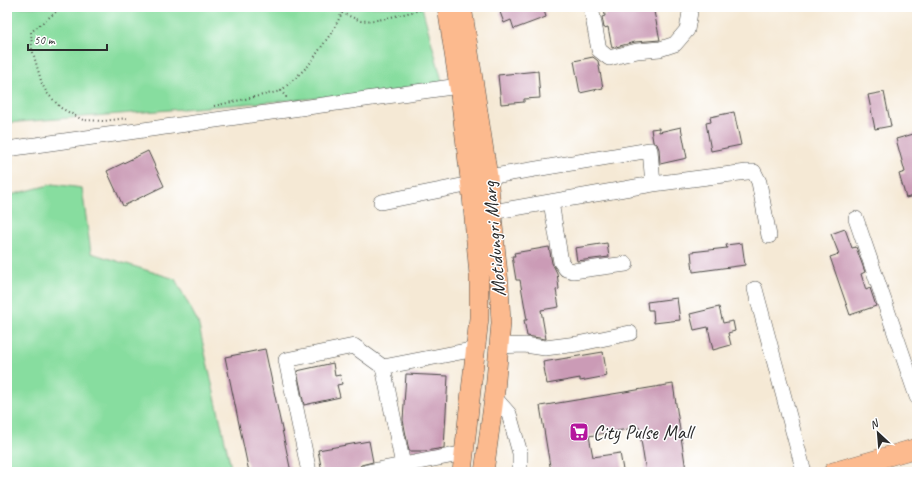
<svg xmlns="http://www.w3.org/2000/svg" width="924" height="479" viewBox="0 0 924 479" font-family="Caveat,sans-serif">
	<style>
		.green { fill: #87dd9f; stroke: #598465 }
		.building { fill: #cb9bb6 }
		.lines { fill: none; stroke-linecap: round; stroke-linejoin: round }
		.minor-casing { stroke: #494844; stroke-width: 16 }
		.major-casing { stroke: #494844; stroke-width: 20 }
		.path { stroke: #494844; stroke-width: 2; stroke-dasharray: 1 3; stroke-linecap: butt }
		.minor { stroke: #fff; stroke-width: 15 }
		.major { stroke: #fcba8e; stroke-width: 19 }
		.labels { text-anchor: middle; dominant-baseline: central; stroke-width: 3; stroke-linejoin: round; paint-order: stroke }
		.street-label { font-size: 20px; fill: #2b2b2b; stroke: #fff }
		.poi-label { font-size: 20px; fill: #2b2b2b; stroke: #fff; text-anchor: start }
	</style>
	<rect width="100%" height="100%" fill="#fff"/>
	<filter id="ink" filterUnits="userSpaceOnUse"><feTurbulence type="fractalNoise" baseFrequency=".025" numOctaves="2"/><feDisplacementMap in="SourceGraphic" scale="8" xChannelSelector="R" yChannelSelector="G"/><feConvolveMatrix kernelMatrix="1 2 1 2 8 2 1 2 1" color-interpolation-filters="sRGB"/></filter>
	<filter id="wash" filterUnits="userSpaceOnUse"><feTurbulence type="fractalNoise" baseFrequency=".012" numOctaves="4" result="noise"/><feDisplacementMap in="SourceGraphic" scale="16" xChannelSelector="R" yChannelSelector="G"/><feGaussianBlur stdDeviation="0.9" result="paint"/><feColorMatrix in="noise" values="0 0 0 0 0 0 0 0 0 0 0 0 0 0 0 0 0 1.4 0 .05"/><feComposite in="paint" operator="in"/></filter>
	<g filter="url(#wash)">
		<rect width="100%" height="100%" fill="#f5e9d5"/>
		<path class="green" d="M7,7H422L444,88L7,123Z
			M53,184L82,188L91,253L175,279L198,322L232,472H7V196Z"/>
		<g id="blocks">
			<path class="building" d="M506,7H543L546,17L514,29L511,20L504,23L500,12L507,9Z
				M604,7H653L660,40L635,42L612,48L608,27L604,28L602,17L605,16Z
				M593,57L598,61L603,88L580,93L574,61Z
				M538,71L540,98L524,99V102L501,104L498,75Z
				M884,92L891,126L875,129L868,95Z
				M734,112L741,145L711,151L706,123L711,122L710,117Z
				M681,127L687,158L660,164L659,149L657,144L653,142L651,129L659,128V132Z
				M917,133V195L906,198L899,174L905,172L896,139Z
				M148,151L164,186L123,206L107,171Z
				M845,229L852,248L856,247L865,272L861,274L866,290L870,288L876,306L850,315L830,257L839,254L831,234Z
				M607,243L609,257L577,261L575,248Z
				M742,243L745,265L693,272L691,252L727,248L726,245Z
				M549,247L552,263L557,273L559,289L556,290L559,307L541,310L546,339H545L527,336L524,320H527L520,280H516L512,256H515L514,253Z
				M677,298L680,320L654,323L653,310H648L647,302Z
				M719,307L723,323L733,321L735,331L728,333L731,345L713,350L708,327L694,330L690,314Z
				M265,349L291,472H249L225,357Z
				M603,352L607,376L580,381V378L547,384L543,362Z
				M333,363L335,376L340,375L342,384L337,385L340,397L304,405L297,371Z
				M406,374L448,376L444,448L425,451H409L403,420Z
				M673,384L686,470L674,472H646L639,427L589,436L593,457L620,453L623,470L616,471V472H551L540,406Z
				M369,441L373,462L361,465L359,469L340,472H322L318,450Z"/>
		</g>
	</g>
	<g filter="url(#ink)">
		<use href="#blocks" fill-opacity="0" stroke="#494844" stroke-width="1"/>
		<g class="lines">
			<g class="minor-casing">
				<path id="minor" d="M591,7L599,50L609,58L637,51L660,49L675,44L687,30L690,12
					M7,149L459,86
					M488,177L650,150L653,184
					M381,202L471,184
					M551,202L561,262L566,269L573,271L626,264
					M492,212L653,184L747,172H754L759,182L769,236
					M856,219L917,397
					M755,289L804,472
					M499,346L525,345L545,348L577,344L630,333
					M383,367L403,465
					M494,397L509,414L520,453V472
					M309,472L286,360L354,346L383,367L476,349
					M367,472L465,453"/>
			</g>
			<g class="major-casing">
				<path id="major" d="M447,7L459,86L472,196L479,275V318L462,472
					M462,7L488,177L499,284L501,323L495,391L484,472
					M833,472L917,448"/>
			</g>
			<path class="path" d="M62,7L31,32L32,49L42,84L47,93L61,108L83,120L104,121L127,118
				M342,13L361,21L378,20L433,7
				M281,91L308,66L332,32L342,13L341,7
				M214,106L281,91L286,97L285,98"/>
			<use href="#minor" class="minor"/>
			<use href="#major" class="major"/>
		</g>
	</g>
	<defs>
		<g id="supermarket-square" transform="scale(1)"><rect x="-9" y="-9" width="18" height="18" rx="4" fill="#b5179e" stroke="#fff"/><path d="M-6-5.5h2.5l.6 2H6L4.5 2H-2.5L-4.4-4H-6ZM-1.5 3.2a1.3 1.3 0 1 0 .1 0ZM3 3.2a1.3 1.3 0 1 0 .1 0Z" fill="#fff"/></g>
	</defs>
	<g fill-rule="evenodd">
		<use href="#supermarket-square" x="579" y="432"/>
	</g>
	<g class="labels">
		<g class="street-label">
			<text transform="translate(494 239) rotate(-95)">Motidungri Marg</text>
		</g>
		<g class="poi-label">
			<text x="593" y="432">City Pulse Mall</text>
		</g>
	</g>
	<rect width="924" height="479" fill="none" stroke="#fff" stroke-width="24"/>
	<g transform="translate(878 433) rotate(334)" stroke="#ffffff" stroke-width="3" paint-order="stroke">
	<path d="M0-3L7 15L0 10L-7 15Z" fill="#2b2b2b"/>
	<text y="-6" font-size="11" font-weight="bold" text-anchor="middle" fill="#2b2b2b">N</text>
	</g>
	<path d="M28 44v6h79v-6" fill="none" stroke="#2b2b2b" stroke-width="2"/>
	<text x="34" y="44" font-size="12" fill="#2b2b2b" stroke="#ffffff" stroke-width="3" paint-order="stroke">50 m</text>
</svg>
